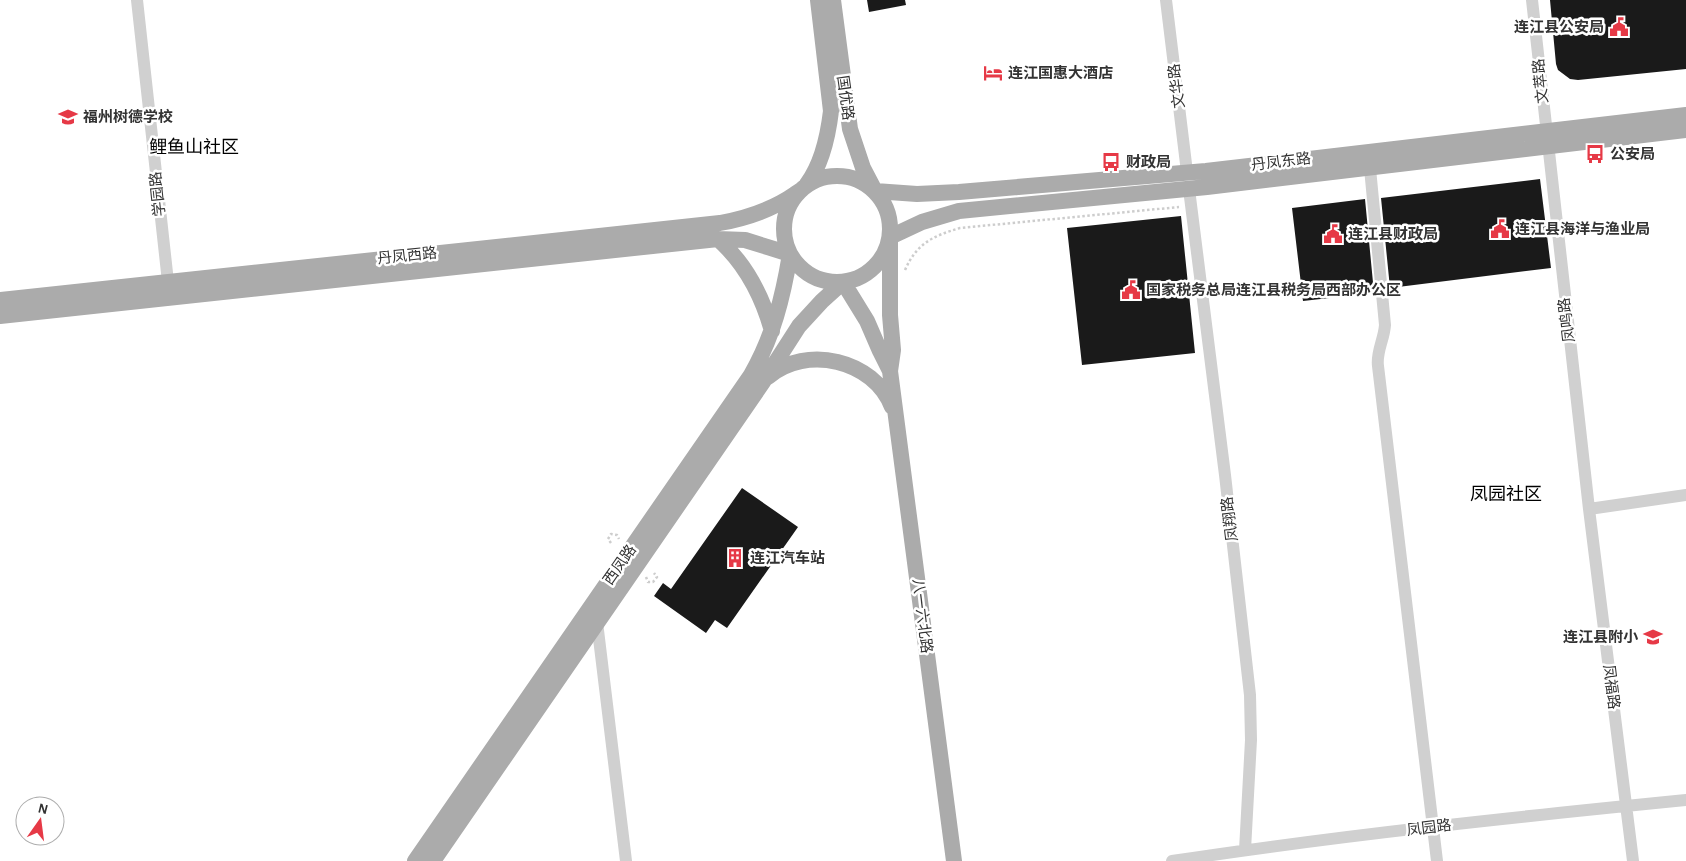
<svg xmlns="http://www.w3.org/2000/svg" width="1686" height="861" viewBox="0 0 1686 861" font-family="'Alegreya Sans','Noto Sans SC',sans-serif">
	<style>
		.building { fill: #1a1a1a }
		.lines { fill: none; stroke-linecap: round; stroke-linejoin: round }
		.path { stroke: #cdcdcd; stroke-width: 2.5; stroke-dasharray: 2.5 2.5; stroke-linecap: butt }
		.minor { stroke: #d0d0d0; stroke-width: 12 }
		.major { stroke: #ababab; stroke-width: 16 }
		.labels { text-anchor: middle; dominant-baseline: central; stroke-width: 5; stroke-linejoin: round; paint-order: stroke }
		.poi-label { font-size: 15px; font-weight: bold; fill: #333; stroke: #fff; text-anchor: start }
		.street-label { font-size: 15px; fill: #333; stroke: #fff }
		.quarter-label { font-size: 18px; fill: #000; stroke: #fff }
	</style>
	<rect width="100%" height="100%" fill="#fff"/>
	<path class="building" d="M867,0H905L906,5L869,12Z
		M1550,0H1686V69L1578,80L1570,79L1558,70L1556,64Z
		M1540,179L1551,268L1390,288L1381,198Z
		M1365,199L1374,293L1303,301L1292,208Z
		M1181,216L1195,353L1082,365L1067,228Z
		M742,488L798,527L727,628L715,620L706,633L654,596L663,583L671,589Z"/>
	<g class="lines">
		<path class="path" d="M905,270C917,243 933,236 960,228L1179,207
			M611,543L608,539L611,534L617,535L619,539
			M646,577L648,582H653L657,577L654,573"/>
		<path class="minor" d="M137,0L169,291
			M1166,0L1187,172
			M1532,0L1589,509L1633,861
			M1369,158L1385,325C1384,340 1376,352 1378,366L1437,861
			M1189,189L1225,475L1250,695L1251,740L1245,850
			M1589,509L1686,495
			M597,622L626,861
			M1172,861C1343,835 1515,817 1686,800"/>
		<path class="major" d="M833,0L850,129L863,168L874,189
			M784 229a53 53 0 1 1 106 0a53 53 0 1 1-106 0Z
			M875,191L917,194L959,192L1206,171L1686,115
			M890,237L922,222L959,211L1207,187L1686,130
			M890,237V315L893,350L890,371L954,861
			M718,239C746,264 762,295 772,331
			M843,282L867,321L880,351L890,371
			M0,300L720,223C747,218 772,210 795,194C799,191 805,188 807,184C822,164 828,136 831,111L818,0
			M0,316L718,239L745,240L790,254
			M768,377C806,344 874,360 892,407
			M415,861L751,375C773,337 783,297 790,254
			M433,861L763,382L799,326L822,301L843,282"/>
	</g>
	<defs>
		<g id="civic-bare" transform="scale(1.5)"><path d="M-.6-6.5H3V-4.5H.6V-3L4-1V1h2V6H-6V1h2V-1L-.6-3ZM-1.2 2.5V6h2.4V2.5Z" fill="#e63946" stroke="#fff" stroke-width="2.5" paint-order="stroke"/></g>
		<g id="hotel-bare" transform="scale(1.5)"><path d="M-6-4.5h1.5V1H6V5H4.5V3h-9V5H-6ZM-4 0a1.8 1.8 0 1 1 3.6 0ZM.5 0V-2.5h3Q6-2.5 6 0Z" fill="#e63946" stroke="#fff" stroke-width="2.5" paint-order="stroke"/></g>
		<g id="school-bare" transform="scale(1.5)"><path d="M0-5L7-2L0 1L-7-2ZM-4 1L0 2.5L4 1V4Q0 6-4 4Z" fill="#e63946" stroke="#fff" stroke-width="2.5" paint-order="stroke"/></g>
		<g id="bus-bare" transform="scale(1.5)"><path d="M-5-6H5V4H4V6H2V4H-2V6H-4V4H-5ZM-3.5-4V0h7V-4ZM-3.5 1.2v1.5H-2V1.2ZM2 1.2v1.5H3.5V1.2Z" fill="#e63946" stroke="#fff" stroke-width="2.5" paint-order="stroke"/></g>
		<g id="building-bare" transform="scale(1.5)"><path d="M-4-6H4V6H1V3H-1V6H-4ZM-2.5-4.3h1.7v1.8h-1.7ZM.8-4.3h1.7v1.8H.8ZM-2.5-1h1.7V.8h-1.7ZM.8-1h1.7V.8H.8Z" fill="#e63946" stroke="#fff" stroke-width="2.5" paint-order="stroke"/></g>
	</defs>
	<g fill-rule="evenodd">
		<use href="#civic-bare" x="1619" y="27"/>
		<use href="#hotel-bare" x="993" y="73"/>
		<use href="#school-bare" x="68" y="117"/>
		<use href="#bus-bare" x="1595" y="154"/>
		<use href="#bus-bare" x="1111" y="162"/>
		<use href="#civic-bare" x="1500" y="229"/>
		<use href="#civic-bare" x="1333" y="234"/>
		<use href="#civic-bare" x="1131" y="290"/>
		<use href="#building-bare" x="735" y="558"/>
		<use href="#school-bare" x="1653" y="637"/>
	</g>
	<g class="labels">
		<g class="poi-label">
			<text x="1604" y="27" text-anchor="end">连江县公安局</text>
			<text x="1008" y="73">连江国惠大酒店</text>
			<text x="83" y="117">福州树德学校</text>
			<text x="1610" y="154">公安局</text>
			<text x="1126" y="162">财政局</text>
			<text x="1515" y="229">连江县海洋与渔业局</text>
			<text x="1348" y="234">连江县财政局</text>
			<text x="1146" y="290">国家税务总局连江县税务局西部办公区</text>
			<text x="750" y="558">连江汽车站</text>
			<text x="1638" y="637" text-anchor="end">连江县附小</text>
		</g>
		<g class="street-label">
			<text transform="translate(1541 81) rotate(-96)">文萃路</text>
			<text transform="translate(1177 86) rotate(-97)">文华路</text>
			<text transform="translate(845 98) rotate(82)">国优路</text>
			<text transform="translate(1281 162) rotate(-7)">丹凤东路</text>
			<text transform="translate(158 194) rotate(-96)">学园路</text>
			<text transform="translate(407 256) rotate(-6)">丹凤西路</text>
			<text transform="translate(1567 320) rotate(-97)">凤鸣路</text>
			<text transform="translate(1230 519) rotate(-97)">凤翔路</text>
			<text transform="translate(620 565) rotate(-55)">西凤路</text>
			<text transform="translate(922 616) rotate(83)">八一六北路</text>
			<text transform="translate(1611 687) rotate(83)">凤福路</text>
			<text transform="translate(1429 828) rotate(-7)">凤园路</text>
		</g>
		<g class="quarter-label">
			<text x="194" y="148">鲤鱼山社区</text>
			<text x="1506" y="495">凤园社区</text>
		</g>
	</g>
	<g transform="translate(40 821) rotate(14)"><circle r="24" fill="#ffffff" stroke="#adadad"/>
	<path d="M0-4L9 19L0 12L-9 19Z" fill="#e63946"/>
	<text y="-8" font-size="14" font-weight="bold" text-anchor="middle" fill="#333333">N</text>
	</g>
</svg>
